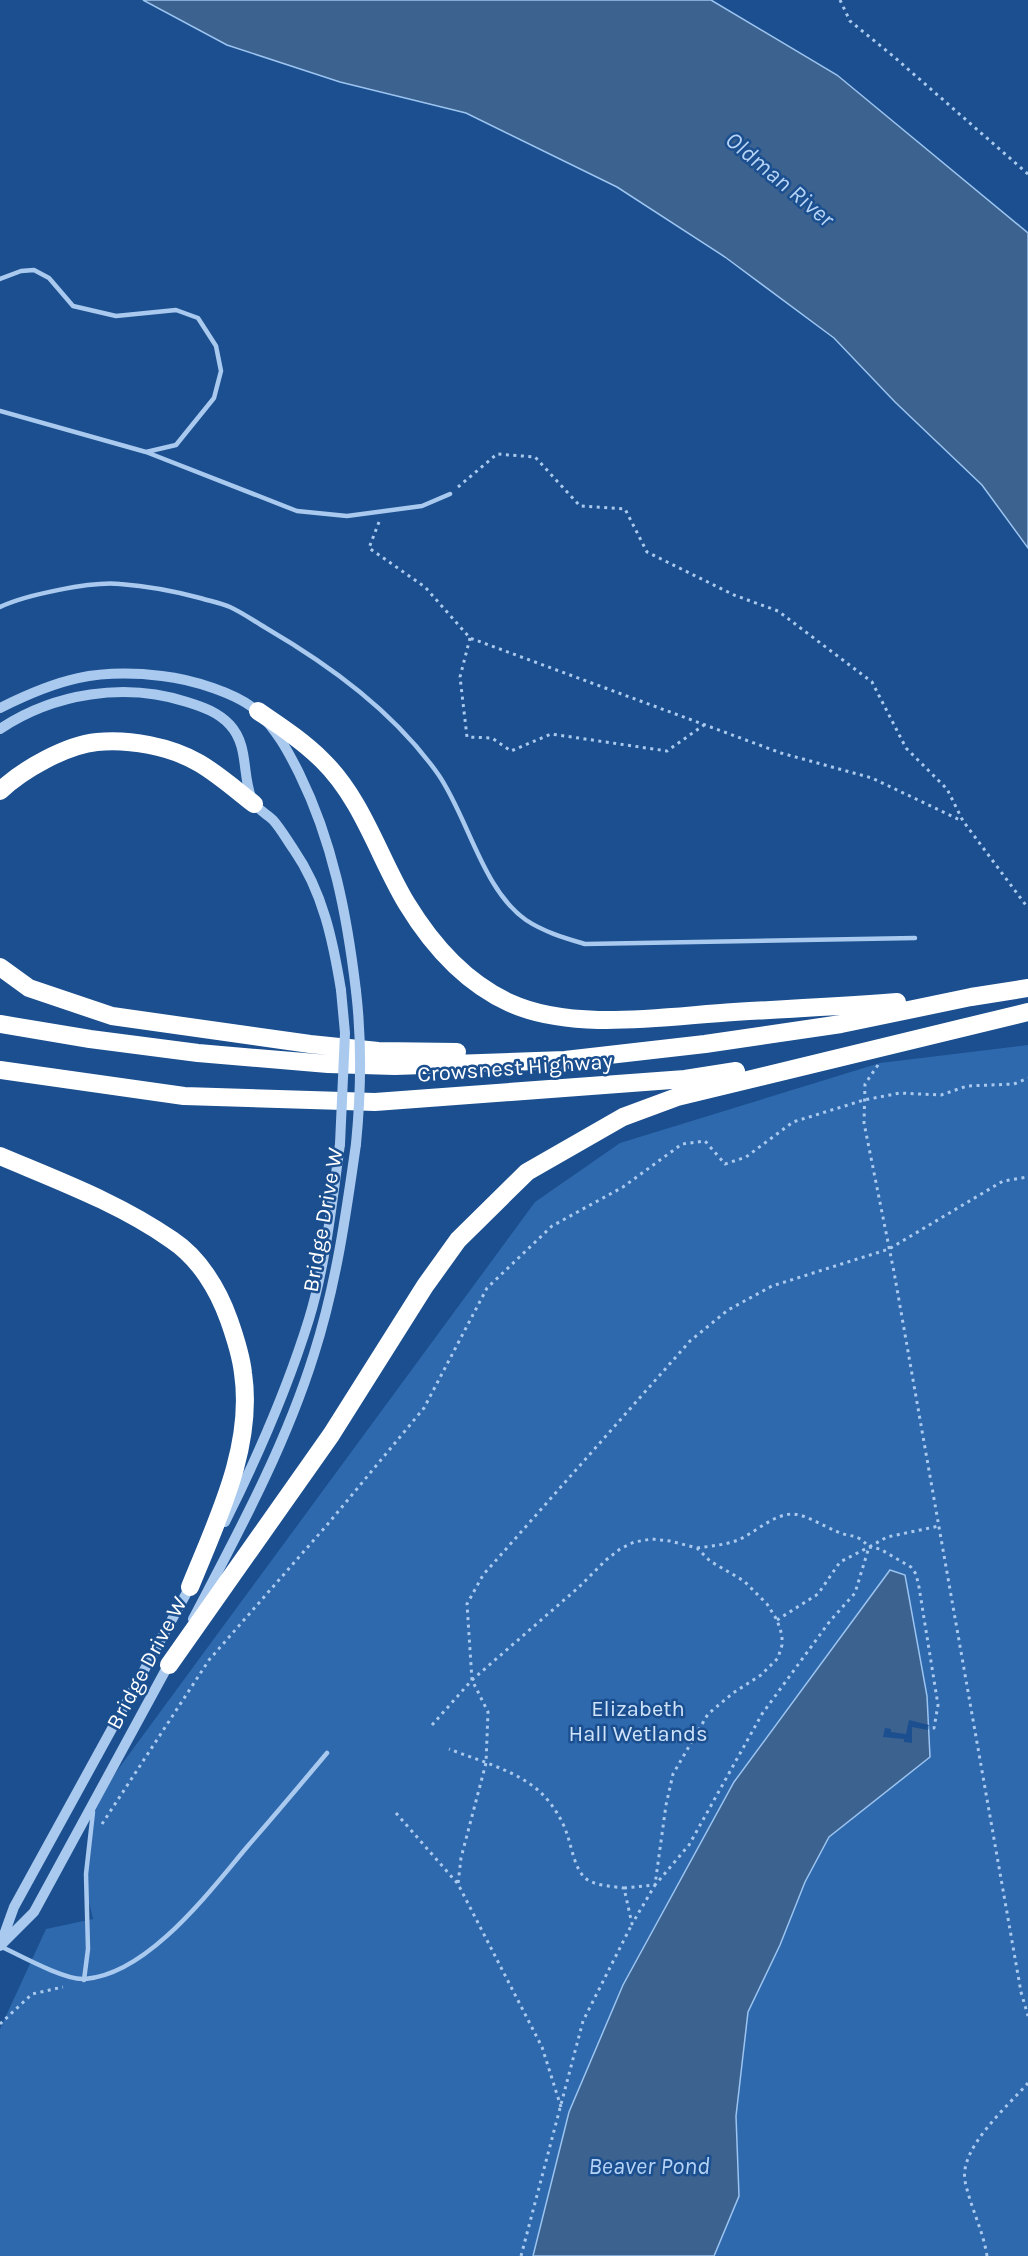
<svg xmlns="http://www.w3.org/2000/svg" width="1028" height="2256" viewBox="0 0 1028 2256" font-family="Karla,sans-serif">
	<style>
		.green { fill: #2e69ad }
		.water { fill: #3c6290; stroke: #9cc4f0; stroke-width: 1.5 }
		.pier { fill: #1b4f8f }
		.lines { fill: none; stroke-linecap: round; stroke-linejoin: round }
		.path { stroke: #a9c9ee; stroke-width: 3; stroke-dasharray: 3 4.5; stroke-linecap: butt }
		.service { stroke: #a9c9ee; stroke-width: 4.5 }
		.tertiary { stroke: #a9c9ee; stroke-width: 10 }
		.motorway { stroke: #fff; stroke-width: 18 }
		.tertiary-bridge { stroke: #a9c9ee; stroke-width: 10 }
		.labels { text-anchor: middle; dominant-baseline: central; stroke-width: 5; stroke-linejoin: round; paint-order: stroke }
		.street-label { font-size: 22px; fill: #fff; stroke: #1b4f8f }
		.park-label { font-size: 22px; fill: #cfe3fa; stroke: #1b4f8f }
		.water-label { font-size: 24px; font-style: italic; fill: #b5d3f5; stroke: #1b4f8f }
	</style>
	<rect width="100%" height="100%" fill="#1b4f8f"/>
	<path class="green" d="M1028,1045V2256H0V2029L46,1929L93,1919L87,1894L89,1837L94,1802L535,1202L620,1143L880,1063Z"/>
	<path class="water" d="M143,0H711L837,75L1028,233V548L982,485L895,402L834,338L725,257L617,187L466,113L340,82L227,45Z
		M890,1570L905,1575L927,1696L930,1757L829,1837L805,1882L780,1945L748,2012L736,2116L739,2196L714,2256H533L569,2112L623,1985L734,1782Z"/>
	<path class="pier" d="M909,1720L929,1725L928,1730L912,1727V1743L904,1742V1739L883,1737L885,1728L891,1729V1732L906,1734Z"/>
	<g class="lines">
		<path class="path" d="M840,0L850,21L893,56L1028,174
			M458,487L497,454L535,457L580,506L625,509L647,552L734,595L778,611L872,682L906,748L947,789L963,821L1028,908
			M379,522L369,548L425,587L470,638L781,753L872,778L962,821
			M470,638L460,677L467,737L492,738L511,751L551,734L667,751L704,725
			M878,1065L865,1084L864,1123L894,1272L1021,1992L1028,2016
			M697,1548C711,1546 725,1545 738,1540C755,1533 773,1514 793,1514C807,1515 823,1526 836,1531C850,1538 857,1533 868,1546
			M777,1620L818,1594L840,1562L869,1547L880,1549L911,1567L916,1574L919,1587L938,1705L934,1728L928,1727
			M432,1725L472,1680L579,1587L606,1560L620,1549L634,1542L652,1539L670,1541L697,1548L710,1561L744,1581L767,1604L777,1620L782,1635V1645L778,1658L761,1675L733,1693L708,1714L673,1774L666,1805L655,1885L632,1924L624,1888C611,1886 593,1886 584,1877C574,1866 572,1848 567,1834C562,1819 552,1803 540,1792C518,1771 477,1760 449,1749
			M396,1813L458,1884
			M102,1824L209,1660L327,1525L424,1408L487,1288L552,1226L623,1187L682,1144L705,1141L725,1164L746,1157L793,1122L864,1100L900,1093L941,1095L967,1086L1014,1084L1028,1078
			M624,1888L655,1885L689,1845L762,1714L830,1621L855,1593L869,1547L887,1537L939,1526
			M0,2024L32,1994L63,1987
			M561,2107L542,2047L458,1884L461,1858L486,1763L488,1712L472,1680L467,1604L483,1575L690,1341L728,1310L772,1286L889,1249L1003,1181L1028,1177
			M521,2256L583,2021L632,1924
			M987,2256C983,2230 970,2206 965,2181C959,2148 1008,2106 1028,2083"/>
		<path class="service" d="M0,279L21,271L34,270L49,278L73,306L116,316L176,310L198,318L216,346L221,371L214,398L176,445L146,452L0,411
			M146,452L297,511L347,516L422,506L450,494
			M0,607C25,595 92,581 120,584C147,586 174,591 200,598C210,601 221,603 230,607C243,613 254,621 266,628C331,666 394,712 438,774C468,817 482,889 526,920C544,932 565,938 585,944L915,938
			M0,1946C19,1955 66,1981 85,1979C148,1974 209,1892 247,1847C274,1816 301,1784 327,1753
			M84,1980L88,1949L86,1874L93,1812"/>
		<path class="tertiary" d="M0,708C58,679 96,668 162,676C190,679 238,693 258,712C276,729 288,751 299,773C333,842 347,915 356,991
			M0,729C54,693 125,682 187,702C203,707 218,712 230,725C250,747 241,777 253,802C257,809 267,814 273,820C281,829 287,840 294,850C323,892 333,941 341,990
			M225,1522C258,1456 287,1390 309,1319C326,1263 332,1202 340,1144
			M193,1619C238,1533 285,1447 314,1354C336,1285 346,1215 356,1144
			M1,1943L14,1907L192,1583
			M0,1946L34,1912L170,1662"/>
		<path class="motorway" d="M258,711C280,726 303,741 322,760C363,800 379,858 407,904C432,945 466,983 510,1003C573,1032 667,1016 734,1012C789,1009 843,1006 897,1002
			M0,791C22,770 66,745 97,742C129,739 170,746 199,763C218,774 236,790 254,804
			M0,967L29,988L112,1016L310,1044L378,1051L457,1052
			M0,1024L90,1039L198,1053L328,1064L395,1066L565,1060L705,1044L841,1024L971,997L1028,988
			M0,1070L184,1096L375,1102L685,1079L736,1071
			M0,1156C59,1181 119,1203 172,1240C199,1258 218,1289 229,1320C235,1337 241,1355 243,1373C254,1447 217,1520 190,1587
			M169,1665L331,1435L425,1286L458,1240L527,1172L623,1117L677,1097L1028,1012"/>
		<path class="tertiary-bridge" d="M356,991C362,1042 361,1093 356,1144
			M340,1144L345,1033L341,990"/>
	</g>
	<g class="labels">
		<g class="street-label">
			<text transform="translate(515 1068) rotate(-4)">Crowsnest Highway</text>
			<text transform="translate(323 1220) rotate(-80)">Bridge Drive W</text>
			<text transform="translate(147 1663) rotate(-62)">Bridge Drive W</text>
		</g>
		<g class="park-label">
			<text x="638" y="1709">Elizabeth<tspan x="638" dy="25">Hall Wetlands</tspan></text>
		</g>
		<g class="water-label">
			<text transform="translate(780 179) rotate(40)">Oldman River</text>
			<text x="649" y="2166">Beaver Pond</text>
		</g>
	</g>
</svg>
